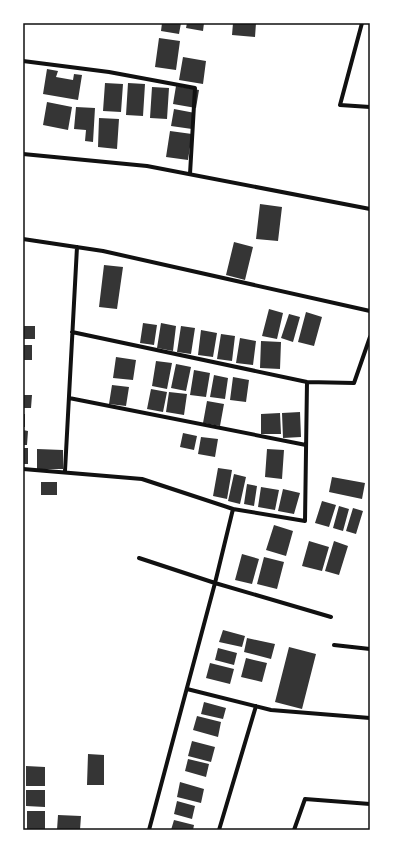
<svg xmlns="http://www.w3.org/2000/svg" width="393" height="853" viewBox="0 0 393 853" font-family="'Noto Sans',sans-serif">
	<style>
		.building { fill: #353535 }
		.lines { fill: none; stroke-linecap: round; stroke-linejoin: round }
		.minor { stroke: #111; stroke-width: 4 }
		.neatline { fill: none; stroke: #111; stroke-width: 1.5 }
	</style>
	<rect width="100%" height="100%" fill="#fff"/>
	<path class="building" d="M162,23H181L179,34L161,31Z
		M187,23H204L203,31L186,28Z
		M233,23H256L255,37L232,35Z
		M159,38L180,41L176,70L155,67Z
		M183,57L206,61L203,84L179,80Z
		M47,69L58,71L56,77L73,80L74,74L82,75L78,100L43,94Z
		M105,83L123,84L121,112L103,111Z
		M128,83L145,84L143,116L126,115Z
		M176,86L199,90L196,108L173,104Z
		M152,87L169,88L167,119L150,118Z
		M47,102L72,107L68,130L43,125Z
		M76,107L95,108L93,142L85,141L86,130L74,129Z
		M174,109L195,113L192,129L171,126Z
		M99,118L119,119L117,149L98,147Z
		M170,131L192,134L188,160L166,157Z
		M260,204L282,207L278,241L256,239Z
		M234,242L253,247L245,280L226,275Z
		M104,265L123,267L117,309L99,307Z
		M269,309L283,313L277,339L262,336Z
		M306,312L322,317L314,346L298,342Z
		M289,314L300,317L293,342L281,338Z
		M143,323L157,325L154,345L140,343Z
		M161,323L176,326L173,351L157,348Z
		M23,326H35V339H23Z
		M181,326L195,328L191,354L177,352Z
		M201,330L217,333L213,357L198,355Z
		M221,334L235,336L232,361L217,359Z
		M240,338L256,341L253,365L236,363Z
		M261,341L281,342L280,369L260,368Z
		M23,345H32V360H23Z
		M116,357L136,360L133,380L113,378Z
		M156,361L172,363L167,389L152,386Z
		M176,364L191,367L186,391L171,388Z
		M194,370L210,373L206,397L190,395Z
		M214,375L228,378L225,399L210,397Z
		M233,377L249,380L246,402L230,400Z
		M112,385L129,387L126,406L109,404Z
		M151,389L167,392L163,412L147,409Z
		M169,392L187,394L184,415L166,412Z
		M23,395H32L31,408H23Z
		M207,401L224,404L220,426L203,423Z
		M300,412L301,437L283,438L282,413Z
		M280,413L281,434H261V414Z
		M23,414H25V427H23Z
		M23,430L28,431L27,445H23Z
		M183,433L197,436L194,450L180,447Z
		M201,437L218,439L215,457L198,454Z
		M23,448H28V464H23Z
		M37,449L63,450V469H37Z
		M267,449L284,450L282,479L265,477Z
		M218,468L232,470L227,499L213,496Z
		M234,474L246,477L240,504L228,501Z
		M332,477L365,483L362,499L329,492Z
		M41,482H57V495H41Z
		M247,484L257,486L254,506L244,504Z
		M261,487L279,490L275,510L258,507Z
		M283,489L300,493L294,514L278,511Z
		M322,501L336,505L329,527L315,523Z
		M339,506L349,509L343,531L333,528Z
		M353,508L363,511L356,534L346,531Z
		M274,525L293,531L286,556L266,550Z
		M309,541L329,547L322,571L302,566Z
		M334,541L348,546L339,575L325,571Z
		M242,554L259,559L252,584L235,580Z
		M264,557L284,562L277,589L257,584Z
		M223,630L245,636L242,647L219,642Z
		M247,638L275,644L271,659L244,652Z
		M289,647L316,654L302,709L275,702Z
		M218,648L237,653L234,665L215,660Z
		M246,658L267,663L262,682L241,677Z
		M210,663L234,669L230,684L206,678Z
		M204,702L226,708L223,719L201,714Z
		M197,716L221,722L218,737L193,730Z
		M192,741L215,747L211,762L188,756Z
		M88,754L104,755V785H87Z
		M188,759L209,764L206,777L185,771Z
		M26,766L45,767V786H26Z
		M180,782L204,789L201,803L177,797Z
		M26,790H45V807L26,806Z
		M177,801L195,806L192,819L174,814Z
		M27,811H45V830H27Z
		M58,815L81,816L80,830H57Z
		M174,820L194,825L193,830H171Z"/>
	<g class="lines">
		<path class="minor" d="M362,23L340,105L370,107
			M23,61L109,72L195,88L190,174
			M23,154L147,166L370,209
			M23,239L103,251L370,311
			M72,332L307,382L354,383L370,337
			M69,398L306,445
			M23,469L142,479L233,509
			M65,471L77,247
			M139,558L215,583L331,617
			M334,645L370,649
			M187,689L271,710L370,718
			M149,830L215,583L233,509L305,521L307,382
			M219,830L256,706
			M294,830L305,799L370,804"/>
	</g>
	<rect width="393" height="853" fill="none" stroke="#ffffff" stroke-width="48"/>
	<rect x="24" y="24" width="345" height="805" class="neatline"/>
</svg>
